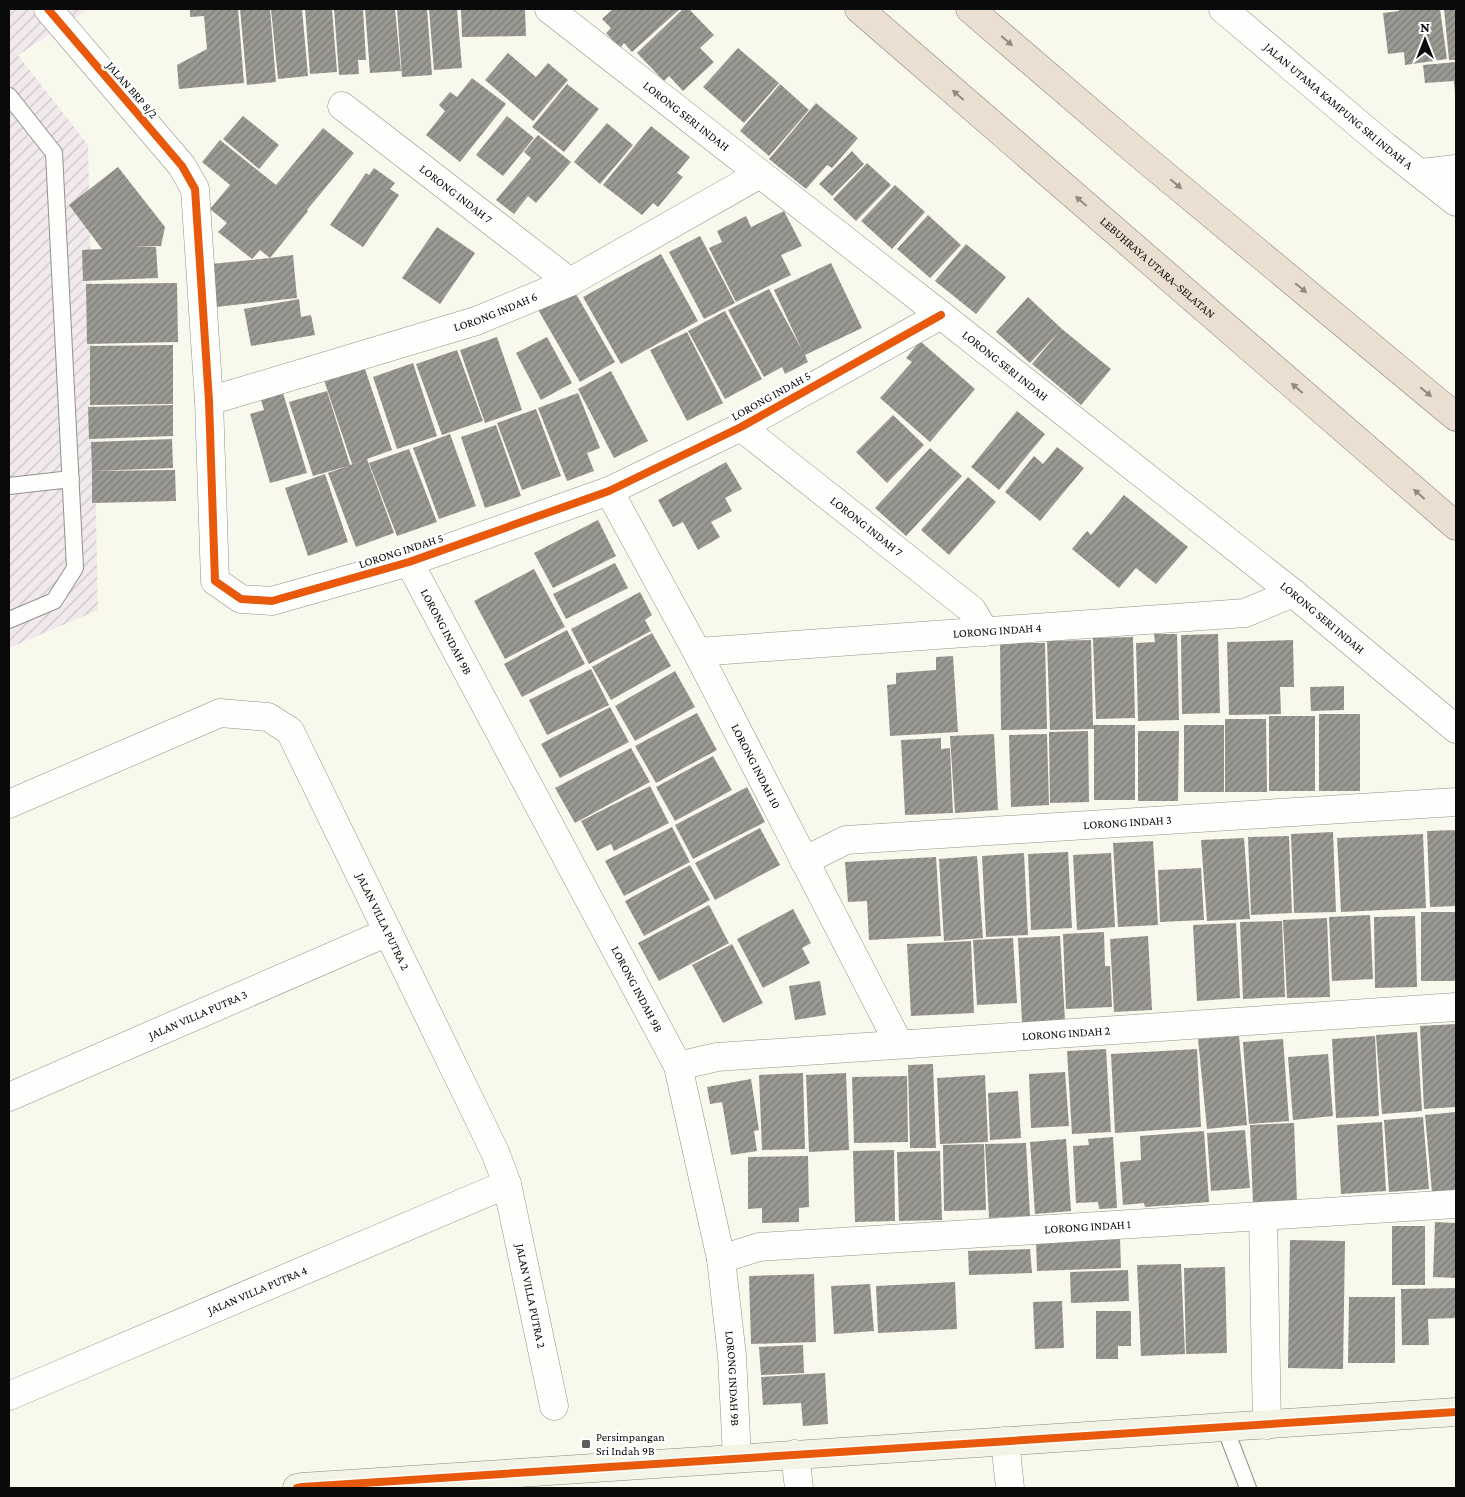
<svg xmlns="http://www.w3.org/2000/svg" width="1465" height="1497" viewBox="0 0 1465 1497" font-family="'Crimson Pro',serif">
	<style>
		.industrial { fill: url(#industrial-furrows) }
		.building { fill: url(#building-hatch) }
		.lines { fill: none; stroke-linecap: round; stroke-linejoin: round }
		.lane-casing { stroke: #92918c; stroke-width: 18 }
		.street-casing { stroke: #92918c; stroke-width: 29 }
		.secondary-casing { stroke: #888882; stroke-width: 29 }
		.highway-casing { stroke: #7f7e79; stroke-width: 29 }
		.lane { stroke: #fefefc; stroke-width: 16 }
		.street { stroke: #fefefc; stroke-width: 28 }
		.secondary { stroke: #f4f4e6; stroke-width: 28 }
		.highway { stroke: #eadfd1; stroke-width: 28 }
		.cycleway-casing { stroke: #fff; stroke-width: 11 }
		.cycleway { stroke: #e8590c; stroke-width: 8 }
		.oneway { fill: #908a81 }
		.poi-dot { fill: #5e5d59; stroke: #fff; stroke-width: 2 }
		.labels { text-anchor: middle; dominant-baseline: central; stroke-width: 5; stroke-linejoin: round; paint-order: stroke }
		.street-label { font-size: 12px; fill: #0a0a0a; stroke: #fff }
		.poi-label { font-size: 12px; fill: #0a0a0a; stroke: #fff; text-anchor: start }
	</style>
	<defs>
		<pattern id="industrial-furrows" width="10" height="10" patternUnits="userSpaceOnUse" patternTransform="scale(1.25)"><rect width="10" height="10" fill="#f1e9eb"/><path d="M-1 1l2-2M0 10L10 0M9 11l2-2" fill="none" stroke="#cdc6c8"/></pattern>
		<pattern id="building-hatch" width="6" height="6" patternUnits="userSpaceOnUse" patternTransform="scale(1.25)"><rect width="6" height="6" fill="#9b9993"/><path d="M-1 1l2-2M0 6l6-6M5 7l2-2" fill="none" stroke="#7d7b76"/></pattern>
	</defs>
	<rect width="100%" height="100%" fill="#f9f8ec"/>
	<path class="industrial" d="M9,9H89L18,55L88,145L98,610L9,648Z"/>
	<path class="building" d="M190,9H238L244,83L179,89L177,65L207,49L204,16L190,17Z
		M240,9H270L276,82L247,85Z
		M271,9H302L308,76L278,79Z
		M305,9H332L337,72L310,74Z
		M334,9H363L366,60H358L359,74L339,75Z
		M365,9H395L401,71L370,73Z
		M397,9H427L432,75L402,77Z
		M429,9H457L462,68L434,70Z
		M461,9H525L526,36L462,37Z
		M613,9H680L632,52L624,43L620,48L606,33L611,28L602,19Z
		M683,9H689L714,35L700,48L714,62L683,91L669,76L664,81L637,53Z
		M1399,9H1440L1447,59L1405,65L1404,52L1388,54L1383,13L1399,11Z
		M1444,9H1456V60H1449Z
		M738,48L779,83L744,123L703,87Z
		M508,53L536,77L548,63L568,80L533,121L485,80Z
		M1456,62V92H1455L1454,81L1425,83L1423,65Z
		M472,78L506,104L460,162L426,135L445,111L439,105L450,92L457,97Z
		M567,84L599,109L564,152L532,127Z
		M780,84L809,110L769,156L740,131Z
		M816,103L858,138L832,168L827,165L806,189L769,159Z
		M243,116L279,145L259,169L223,139Z
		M507,116L534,138L503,176L476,155Z
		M607,123L633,145L600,184L574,162Z
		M651,126L690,157L677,173L683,177L658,207L653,203L642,215L603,185Z
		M323,128L354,153L307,210L308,211L270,258L293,255L297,298L216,307L211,264L270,258L260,250L252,259L218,232L227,223L210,209L230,185L202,162L220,140L276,185Z
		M538,135L571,162L536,203L528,196L514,214L496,200L531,158L524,152Z
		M852,151L864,164L832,196L819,184Z
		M867,163L891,185L856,221L833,199Z
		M118,167L165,227L161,246L132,247H156L158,278L83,281L82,250L102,249L69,205Z
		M374,168L395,183L390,189L399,195L363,247L330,225L366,173L369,175Z
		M895,185L925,212L892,249L861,221Z
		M784,211L802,246L781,255L791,275L736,302L709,248L722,242L717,231L746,216L751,227Z
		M928,215L961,245L930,278L897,249Z
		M437,227L475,253L440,304L402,278Z
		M700,236L735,303L704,319L669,252Z
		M966,244L1006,277L976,314L935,281Z
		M661,254L698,321L621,364L583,297Z
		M831,263L862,328L805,355L808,362L785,374L782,367L764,377L728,310L769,289L802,350L774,290Z
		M177,283L178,342L87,344L86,284Z
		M572,287L615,362L580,382L537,308Z
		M1028,297L1062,329L1111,369L1081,405L1032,364L1059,332L1030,363L996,332Z
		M299,299L301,317L311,315L315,335L251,346L244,309Z
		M725,311L762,379L725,399L688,331Z
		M687,332L723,403L687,421L650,350Z
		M497,337L522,410L485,423L460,350Z
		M547,337L572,383L541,400L516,353Z
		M920,341L975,389L930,442L880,398L912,362L906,358Z
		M173,345V404L90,405V346Z
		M457,350L483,421L442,435L416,364Z
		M413,363L437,436L397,449L373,377Z
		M364,366L392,450L367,459L394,533L356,547L328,473L348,466L313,476L289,402L327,391L350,465L364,460L352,464L324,380Z
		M611,371L648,441L614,458L578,389Z
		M283,393L307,473L270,483L250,414L264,410L261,400Z
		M578,393L600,448L587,453L594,471L567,481L538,408Z
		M173,405V436L89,439L88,407Z
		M536,409L561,476L522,490L497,423Z
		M1017,411L1045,434L999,490L971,467Z
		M893,415L924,445L887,483L856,452Z
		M496,425L521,496L485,508L461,437Z
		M450,434L476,506L439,519L413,448Z
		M172,439L173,468L92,471L91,442Z
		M1057,447L1084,468L1040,521L1005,492L1034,456L1043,464Z
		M930,448L962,476L906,536L875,508Z
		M409,449L437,522L397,536L369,463Z
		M726,462L742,489L725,498L732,511L711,522L720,537L698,550L683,522L673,527L658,500Z
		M175,470L176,501L92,503V471Z
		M325,474L348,542L308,556L285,488Z
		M968,477L996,502L949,555L921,530Z
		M1124,495L1188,547L1156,584L1136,568L1119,588L1072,549L1087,531L1091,535Z
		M598,520L616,556L553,588L534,553Z
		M615,563L628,588L566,619L553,594Z
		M534,569L565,627L505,659L474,601Z
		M640,592L652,615L645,620L651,631L589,664L571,629Z
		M567,630L585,664L522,697L504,664Z
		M652,633L671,666L611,700L592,667Z
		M1154,634H1177L1179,720L1138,721L1136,643L1155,642Z
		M1218,634L1220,713L1182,714L1181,635Z
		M1133,637L1135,718L1096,719L1093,638Z
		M1091,640L1093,725H1135V800H1094V729L1050,730L1047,641Z
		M1293,640L1294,687H1280L1281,714L1229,715L1227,642Z
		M1000,643H1045L1047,729L1001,730Z
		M953,656L958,732L890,736L887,685L896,684V673L936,670V657Z
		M591,669L609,705L547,735L529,700Z
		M675,671L695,707L635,741L615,706Z
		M1344,686V710L1311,711L1310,687Z
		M610,707L629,742L560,778L541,744Z
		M697,713L717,750L656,783L635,746Z
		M1319,714H1360V791H1319Z
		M1269,716H1315V791H1269Z
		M1225,719H1266L1267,792H1225Z
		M1184,725H1224V792H1184Z
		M1088,731L1089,802L1050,803L1049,732Z
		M1138,731H1179L1178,801H1138Z
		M994,734L998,810L955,813L950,736Z
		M1047,734L1049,805L1011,807L1009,735Z
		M941,738V749L950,748L953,813L905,815L901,740Z
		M631,748L650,782L575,823L555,788Z
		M713,756L732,790L675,821L656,787Z
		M650,786L669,823L614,851L611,844L597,851L581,821Z
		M747,787L765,822L693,859L675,825Z
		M672,827L690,862L624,896L605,861Z
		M760,828L780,865L715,900L695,863Z
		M1456,830V906L1430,907L1427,831Z
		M1333,832L1336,912L1294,913L1291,834Z
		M1423,834L1426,908L1341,912L1337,838Z
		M1289,836L1292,913L1251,915L1248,837Z
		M1244,838L1250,919L1207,921L1201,840Z
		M1153,841L1158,925L1118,927L1113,843Z
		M1068,852L1072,928L1031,930L1028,854Z
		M1024,853L1028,935L986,937L982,856Z
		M1111,853L1115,927L1077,930L1073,855Z
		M977,856L983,938L944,941L939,859Z
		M936,857L941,936L869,940L867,901L848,902L845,862Z
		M690,865L710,900L644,936L625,901Z
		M1201,868L1204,920L1160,922L1158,870Z
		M709,905L729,943L659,981L638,943Z
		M793,909L811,943L802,948L810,963L763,988L737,939Z
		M1421,912H1456V981H1421Z
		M1370,915L1373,979L1332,981L1329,917Z
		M1415,916L1417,987L1375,988L1374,917Z
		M1327,918L1330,997L1287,998L1283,920Z
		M1282,921L1285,997L1243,999L1240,922Z
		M1236,923L1240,998L1197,1001L1193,925Z
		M1104,932L1105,966H1110L1112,1007L1066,1009L1063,934Z
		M1060,936L1065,1020L1022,1023L1018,938Z
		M1148,936L1152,1010L1114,1012L1110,939Z
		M1013,938L1017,1003L977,1005L973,940Z
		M971,941L974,1013L911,1016L907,944Z
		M732,944L763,1003L723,1023L692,965Z
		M820,981L826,1015L795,1020L789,986Z
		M1456,1024V1107L1424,1109L1420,1026Z
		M1417,1032L1422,1111L1382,1114L1376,1035Z
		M1239,1036L1247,1125L1207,1129L1198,1039Z
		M1375,1036L1379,1116L1336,1118L1332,1039Z
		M1283,1039L1289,1121L1249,1124L1243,1042Z
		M1106,1049L1111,1132L1072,1134L1067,1051Z
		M1197,1049L1201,1127L1115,1133L1111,1054Z
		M1328,1054L1333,1116L1293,1120L1288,1057Z
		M933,1064L936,1148H910L908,1065Z
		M1065,1072L1069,1126L1031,1128L1029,1074Z
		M803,1073L805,1149L762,1150L759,1075Z
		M846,1073L849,1150L809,1152L806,1075Z
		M985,1075L988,1142L940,1144L937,1078Z
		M907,1076L908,1142L854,1143L852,1077Z
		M751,1079L759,1130L754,1131L757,1151L731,1155L722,1102L710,1104L707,1087Z
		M1018,1091L1021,1138L990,1140L988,1093Z
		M1456,1112V1190L1432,1192L1425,1115Z
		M1423,1117L1429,1189L1389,1192L1384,1120Z
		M1382,1122L1386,1191L1341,1194L1337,1125Z
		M1294,1123L1297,1202L1253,1204L1250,1125Z
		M1245,1130L1250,1188L1211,1191L1207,1133Z
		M1204,1131L1209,1202L1145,1207L1144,1203L1123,1205L1120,1162L1141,1160L1140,1136Z
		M1113,1137L1117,1208L1099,1209L1098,1202L1076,1203L1073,1146L1089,1145L1088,1139Z
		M1066,1139L1071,1211L1035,1214L1030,1142Z
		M1026,1143L1030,1216L989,1218L985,1144Z
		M984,1144L986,1210L944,1211L943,1145Z
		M894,1150L895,1221L855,1222L853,1151Z
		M940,1151L942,1220L899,1221L897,1152Z
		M808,1156L809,1207L799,1208V1222L762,1223V1208L748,1209V1157Z
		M1435,1222L1456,1223V1278L1433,1277Z
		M1392,1226H1425V1285H1392Z
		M1120,1238L1121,1268L1037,1271L1036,1241Z
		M1290,1240L1345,1241L1343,1369L1288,1368Z
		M1030,1249L1032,1273L969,1275L968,1251Z
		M1181,1264L1185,1354L1141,1356L1137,1265Z
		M1225,1267L1227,1353L1186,1354L1184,1268Z
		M1128,1270L1129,1301L1071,1303L1070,1272Z
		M814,1274L816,1342L751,1344L749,1276Z
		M955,1282L957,1329L878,1333L876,1286Z
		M870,1284L874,1331L834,1334L831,1286Z
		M1456,1288V1318L1428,1319L1429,1345H1402L1401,1289Z
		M1349,1297H1395V1363H1348Z
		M1062,1301L1064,1348L1035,1349L1033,1302Z
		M1096,1311H1131V1346H1118V1359H1096Z
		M803,1345L804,1373L761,1375L759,1347Z
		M825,1373L828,1424L803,1426L801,1403L763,1405L761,1377Z"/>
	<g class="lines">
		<g class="lane-casing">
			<path id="lane" d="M9,96L54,153L75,568L54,601L9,620
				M9,486L71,479
				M1225,1428L1248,1488"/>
		</g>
		<g class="street-casing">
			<g id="street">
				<path d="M48,9L182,166L195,189L209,401L215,581L241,599L272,601L409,562L609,491L741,427L941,315"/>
				<path id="s1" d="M549,9L941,315L1293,593L1456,729"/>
				<path id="s2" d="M1223,9L1386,147L1456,202"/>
				<path id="s3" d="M342,106L570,282"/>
				<path d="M1421,173L1456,169"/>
				<path id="s4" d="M209,401L476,321L570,282L760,174"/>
				<path id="s5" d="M741,427L972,610L985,632"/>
				<path id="s6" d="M609,491L697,652L899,1044"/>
				<path id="s7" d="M409,562L678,1066L721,1259L732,1356L737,1458"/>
				<path id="s8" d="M697,652L1245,613L1293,593"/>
				<path id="s9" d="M9,804L220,713L268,717L290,731L495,1152L507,1184L554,1406"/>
				<path id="s10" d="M804,861L846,840L1456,802"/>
				<path id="s11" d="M678,1066L717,1057L1456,1007"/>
				<path id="s12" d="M9,1097L388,932"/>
				<path d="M1263,1216L1267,1425"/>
				<path id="s13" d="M721,1259L759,1247L1456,1204"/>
				<path id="s14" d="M9,1396L507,1184"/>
				<path d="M1005,1441L1010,1488"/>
				<path d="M795,1454L799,1488"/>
			</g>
		</g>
		<g class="secondary-casing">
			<path id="secondary" d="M297,1488L302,1487L1456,1412"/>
		</g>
		<g class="highway-casing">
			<g id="highway">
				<path id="s15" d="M859,9L1456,526"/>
				<path d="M970,9L1138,153L1456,417"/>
			</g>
		</g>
		<use href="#lane" class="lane"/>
		<use href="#street" class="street"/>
		<use href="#secondary" class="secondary"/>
		<use href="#highway" class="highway"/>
		<g class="cycleway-casing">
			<path id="cycleway" d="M48,9L182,166L195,189L209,401L215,581L241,599L272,601L409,562L609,491L741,427L941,315
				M297,1488L302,1487L1456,1412"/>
		</g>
		<use href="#cycleway" class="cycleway"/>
	</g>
	<defs><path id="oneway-solid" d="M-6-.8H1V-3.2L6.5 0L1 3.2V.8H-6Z" transform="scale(1.25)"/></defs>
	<g class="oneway">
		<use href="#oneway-solid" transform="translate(1007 41) rotate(41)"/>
		<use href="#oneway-solid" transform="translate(958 95) rotate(-139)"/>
		<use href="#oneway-solid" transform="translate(1176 184) rotate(40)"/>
		<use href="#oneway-solid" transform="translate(1081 201) rotate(-139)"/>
		<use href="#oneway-solid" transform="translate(1301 288) rotate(40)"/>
		<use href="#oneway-solid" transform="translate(1297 388) rotate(-139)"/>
		<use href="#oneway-solid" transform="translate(1426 392) rotate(40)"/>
		<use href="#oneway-solid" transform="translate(1419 494) rotate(-139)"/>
	</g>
	<rect class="poi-dot" x="581" y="1439" width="10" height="10" rx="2.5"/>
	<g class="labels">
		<g class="street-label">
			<text transform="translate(132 90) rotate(49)">JALAN BRP 8/2</text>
			<text stroke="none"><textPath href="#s2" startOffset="151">JALAN UTAMA KAMPUNG SRI INDAH A</textPath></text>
			<text stroke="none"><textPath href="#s1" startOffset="174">LORONG SERI INDAH</textPath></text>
			<text stroke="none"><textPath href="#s3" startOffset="144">LORONG INDAH 7</textPath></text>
			<text stroke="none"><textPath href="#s15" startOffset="395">LEBUHRAYA UTARA–SELATAN</textPath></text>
			<text stroke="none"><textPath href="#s4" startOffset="300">LORONG INDAH 6</textPath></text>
			<text stroke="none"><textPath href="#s1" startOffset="579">LORONG SERI INDAH</textPath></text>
			<text transform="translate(771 396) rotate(-29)">LORONG INDAH 5</text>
			<text stroke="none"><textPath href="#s5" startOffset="160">LORONG INDAH 7</textPath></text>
			<text transform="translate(401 551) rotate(-18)">LORONG INDAH 5</text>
			<text stroke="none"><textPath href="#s1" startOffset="984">LORONG SERI INDAH</textPath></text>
			<text stroke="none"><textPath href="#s8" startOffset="301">LORONG INDAH 4</textPath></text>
			<text stroke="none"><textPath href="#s7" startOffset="79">LORONG INDAH 9B</textPath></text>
			<text stroke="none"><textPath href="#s6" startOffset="312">LORONG INDAH 10</textPath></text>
			<text stroke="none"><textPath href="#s10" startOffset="329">LORONG INDAH 3</textPath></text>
			<text stroke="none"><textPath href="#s9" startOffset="516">JALAN VILLA PUTRA 2</textPath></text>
			<text stroke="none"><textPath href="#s7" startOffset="484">LORONG INDAH 9B</textPath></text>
			<text stroke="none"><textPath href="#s12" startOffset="206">JALAN VILLA PUTRA 3</textPath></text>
			<text stroke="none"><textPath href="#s11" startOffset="390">LORONG INDAH 2</textPath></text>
			<text stroke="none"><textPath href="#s13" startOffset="369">LORONG INDAH 1</textPath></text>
			<text stroke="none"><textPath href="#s14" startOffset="270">JALAN VILLA PUTRA 4</textPath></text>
			<text stroke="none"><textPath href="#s9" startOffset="921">JALAN VILLA PUTRA 2</textPath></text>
			<text stroke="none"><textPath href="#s7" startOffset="889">LORONG INDAH 9B</textPath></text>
		</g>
		<g class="poi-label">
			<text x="596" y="1437">Persimpangan<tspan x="596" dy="14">Sri Indah 9B</tspan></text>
		</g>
	</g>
	<rect width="1465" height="1497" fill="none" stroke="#0a0a0a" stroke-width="20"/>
	<g transform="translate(1425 40)" stroke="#ffffff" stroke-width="4" paint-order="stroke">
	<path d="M0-4L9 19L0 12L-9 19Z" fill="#0a0a0a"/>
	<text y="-8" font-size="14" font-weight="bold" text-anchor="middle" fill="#0a0a0a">N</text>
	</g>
</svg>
